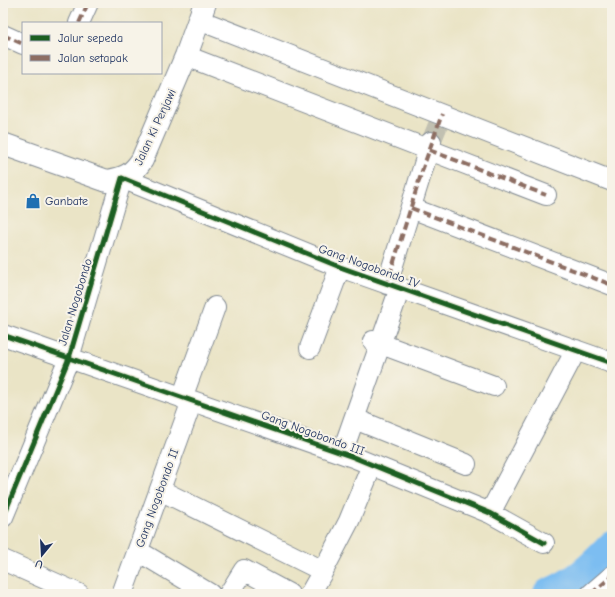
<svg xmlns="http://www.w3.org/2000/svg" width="615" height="597" viewBox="0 0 615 597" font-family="'Comic Neue',sans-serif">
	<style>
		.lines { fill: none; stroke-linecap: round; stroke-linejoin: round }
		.river { stroke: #7cbdf1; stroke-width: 32 }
		.minor-tunnel { stroke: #c1c0b1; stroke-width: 20; stroke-dasharray: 20 10; stroke-linecap: butt }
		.minor-casing { stroke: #828a92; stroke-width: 22 }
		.secondary-casing { stroke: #828a92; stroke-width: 24 }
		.minor { stroke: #fff; stroke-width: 20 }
		.secondary { stroke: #fff; stroke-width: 22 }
		.quiet { stroke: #8d6e63; stroke-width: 4; stroke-dasharray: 8 4; stroke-linecap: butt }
		.cycleway-casing { stroke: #f7f3e8; stroke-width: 8 }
		.cycleway { stroke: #1b5e20; stroke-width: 5 }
		.labels { text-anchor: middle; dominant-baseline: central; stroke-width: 4; stroke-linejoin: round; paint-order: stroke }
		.street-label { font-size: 12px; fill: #1b2f5e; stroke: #f7f3e8 }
		.poi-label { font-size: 12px; fill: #1b2f5e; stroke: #f7f3e8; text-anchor: start }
	</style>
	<rect width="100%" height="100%" fill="#f7f3e8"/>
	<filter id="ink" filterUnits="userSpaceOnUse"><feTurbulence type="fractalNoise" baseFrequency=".025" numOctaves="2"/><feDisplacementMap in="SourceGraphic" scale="8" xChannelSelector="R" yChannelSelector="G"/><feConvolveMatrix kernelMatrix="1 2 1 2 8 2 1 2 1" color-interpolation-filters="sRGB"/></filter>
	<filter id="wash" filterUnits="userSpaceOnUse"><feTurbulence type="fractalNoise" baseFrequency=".012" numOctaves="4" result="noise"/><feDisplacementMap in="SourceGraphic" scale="16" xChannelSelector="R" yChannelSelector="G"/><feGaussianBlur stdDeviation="0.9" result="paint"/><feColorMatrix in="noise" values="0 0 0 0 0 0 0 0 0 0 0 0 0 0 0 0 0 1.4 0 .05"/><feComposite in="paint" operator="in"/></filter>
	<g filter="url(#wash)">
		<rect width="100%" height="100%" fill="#eae4c6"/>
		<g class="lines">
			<path class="river" d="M549,594C576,583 592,568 612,547"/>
		</g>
	</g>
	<g filter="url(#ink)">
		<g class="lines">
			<path class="minor-tunnel" d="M431,142L438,125"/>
			<g class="minor-casing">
				<path id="minor" d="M199,20L612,181
					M79,23L88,3
					M3,35L23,44
					M186,56L546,195
					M411,208L612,285
					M387,284L431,142
					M3,335L353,457L490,513L544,543
					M373,341L494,386
					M310,348L340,267
					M182,398L215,307
					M355,419L466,464
					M342,453L400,288
					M160,490L323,571L349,521L372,465
					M490,513L576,350
					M3,517L69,358L122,178L340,267L612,363
					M138,551L210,594
					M3,560L79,594
					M122,594L192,401
					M229,594L244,570L289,594
					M310,594L323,571
					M591,594L612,576"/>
			</g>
			<g class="secondary-casing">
				<path id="secondary" d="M3,144L107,181C125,178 132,175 142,160L186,56L205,3"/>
			</g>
			<use href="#minor" class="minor"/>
			<use href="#secondary" class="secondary"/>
			<path class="quiet" d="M79,23L88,3
				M3,35L23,44
				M429,150L546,195
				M411,208L612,285
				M390,285L387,284L423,168L442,114
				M591,594L612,576"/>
			<g class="cycleway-casing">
				<path id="cycleway" d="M3,335L353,457L490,513L544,543
					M3,517L69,358L122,178L340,267L612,363"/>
			</g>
			<use href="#cycleway" class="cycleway"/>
		</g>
	</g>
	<defs>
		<g id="shop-bare" transform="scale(1.2)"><path d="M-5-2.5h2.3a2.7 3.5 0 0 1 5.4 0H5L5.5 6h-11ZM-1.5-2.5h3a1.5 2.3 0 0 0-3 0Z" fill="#1f6fb2" stroke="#f7f3e8" stroke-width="2.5" paint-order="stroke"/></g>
	</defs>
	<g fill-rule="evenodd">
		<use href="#shop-bare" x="33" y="201"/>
	</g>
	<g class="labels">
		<g class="street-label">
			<text transform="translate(155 127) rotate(-65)">Jalan Ki Penjawi</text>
			<text transform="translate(369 266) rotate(20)">Gang Nogobondo IV</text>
			<text transform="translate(75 302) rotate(-73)">Jalan Nogobondo</text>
			<text transform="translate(313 433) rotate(20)">Gang Nogobondo III</text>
			<text transform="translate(157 498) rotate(-70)">Gang Nogobondo II</text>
		</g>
		<g class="poi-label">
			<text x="45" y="201">Ganbate</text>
		</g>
	</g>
	<rect width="615" height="597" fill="none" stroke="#f7f3e8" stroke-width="16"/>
	<rect x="22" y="22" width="140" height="52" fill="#f7f3e8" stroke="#9fa5b1"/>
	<rect x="30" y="35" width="20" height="6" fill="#1b5e20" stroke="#9fa5b1"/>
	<text x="58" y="42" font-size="12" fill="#1b2f5e">Jalur sepeda</text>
	<rect x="30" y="55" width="20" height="6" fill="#8d6e63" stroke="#9fa5b1"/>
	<text x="58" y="62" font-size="12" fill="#1b2f5e">Jalan setapak</text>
	<g transform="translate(42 555) rotate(198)" stroke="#f7f3e8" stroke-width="3" paint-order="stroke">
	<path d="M0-3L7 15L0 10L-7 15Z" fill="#1b2f5e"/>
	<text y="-6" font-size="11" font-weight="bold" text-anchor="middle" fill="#1b2f5e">U</text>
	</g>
</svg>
